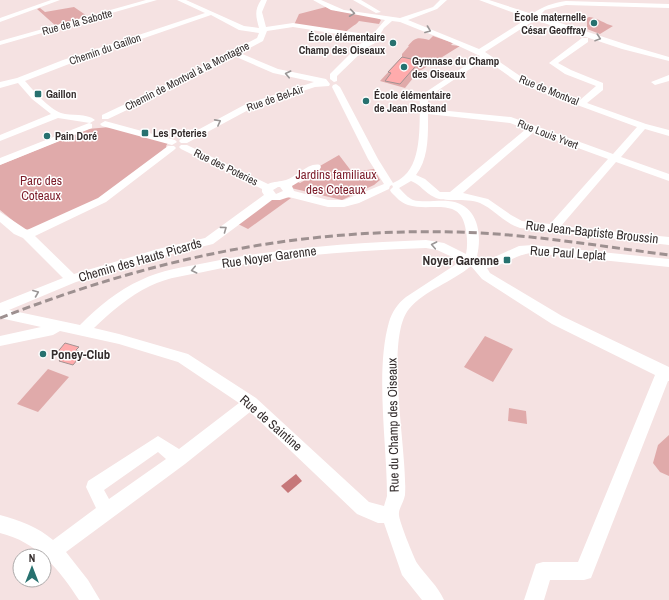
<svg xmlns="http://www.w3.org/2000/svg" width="669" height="600" viewBox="0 0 669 600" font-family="'Archivo Narrow',sans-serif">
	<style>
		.green { fill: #e0aaaa }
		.water { fill: #c67779 }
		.building { fill: #ffabac; stroke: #a39292 }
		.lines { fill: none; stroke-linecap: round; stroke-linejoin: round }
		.minor { fill: #fff; fill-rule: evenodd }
		.rail { stroke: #9d9090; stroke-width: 3; stroke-dasharray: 8 4; stroke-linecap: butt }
		.oneway { stroke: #9a9696 }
		.poi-dot { fill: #27716f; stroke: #fff; stroke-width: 1.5 }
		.labels { text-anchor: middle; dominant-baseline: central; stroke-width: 3; stroke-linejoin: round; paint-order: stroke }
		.far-poi-label { font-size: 11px; font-weight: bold; fill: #342d2d; stroke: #fff; text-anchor: start }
		.far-street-label { font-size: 11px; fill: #342d2d; stroke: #fff }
		.park-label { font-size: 13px; fill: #7c1c29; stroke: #fff }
		.street-label { font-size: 13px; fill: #342d2d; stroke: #fff }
		.poi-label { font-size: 13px; font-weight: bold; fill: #342d2d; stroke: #fff; text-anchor: end }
	</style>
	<rect width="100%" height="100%" fill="#f5e2e2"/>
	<path class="green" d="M74,7L90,18L57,27L37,9L40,8L45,12Z
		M326,7C340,14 372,13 381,20L379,24L359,21C355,26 350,27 346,32L294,25L299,14Z
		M589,17C598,18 605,24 613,26L600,34L587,29V18Z
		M433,36L453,43L451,45L460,46L418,72L405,88L380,81L402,57V54L409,46H408C415,37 418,37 429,40Z
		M110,127L168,143L166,146L167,149L100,199L33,230L23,229L0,210V165L88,129Z
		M339,155L352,172L374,169L380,180L374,185L342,200L291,188L290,185L296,181L300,183L318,173L313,170Z
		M286,197L291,198L248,229L236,223L271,198Z
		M485,336L513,349L493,382L464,367Z
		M48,369L69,377L38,412L17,404Z
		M509,408L526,411L527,424L508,421Z
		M669,435V476L660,472L653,463L658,445Z"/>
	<path class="water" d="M296,474L302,481L288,493L281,486Z"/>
	<path class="building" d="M402,57L420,61L400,84L385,81L391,73L388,72Z
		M65,343L79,347L76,350L83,353L73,365L59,361L62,357L55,355Z"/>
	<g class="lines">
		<path class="minor" d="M51,0H60L0,22V18Z
			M146,0H157L0,45V41Z
			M177,0H186L244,26L259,28C256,16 254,11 261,0H267L262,12L266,27L293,23L372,35L385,20L331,10L313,0H321L344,10L400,18L433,7L440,0H447L437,9L408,20L479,49L528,18L479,0H489L532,14C543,6 553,3 566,1L669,4V8L566,5L545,10L539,16L628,45L669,57V61L622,49L535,20L485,52L526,80L580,100L596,86L565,74L549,63L582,38H588V42L558,63L571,70L603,83V90L587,103L646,124L669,130V136L645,129L621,157L669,174V181L616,162L561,226L669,237V245L520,228C504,223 495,210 480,203C465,197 444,203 434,197C425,193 420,184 411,181L399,188C403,192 408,198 413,200C424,203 437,200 448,201C476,203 483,231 477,256L481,259H490L519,246L533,245L669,259V267L533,253C515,254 504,266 487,268L490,273L562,316L669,367V381H668L591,578L584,580H550L544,600H524L536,564L543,562H578L655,375L552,324L482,279L471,266C452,282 425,290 409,309C384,339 408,454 405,495C404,502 398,509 399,515C399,521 414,558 417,563C426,576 438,586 444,600H422L402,575L384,523H378L357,514L250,412L185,464L66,552L88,580L100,600H79C59,569 37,542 0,533V515C19,520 38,527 53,540L96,508L86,487L88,481L158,436L179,449L239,403L178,362L119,344L60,331L53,335L0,346V336L41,327L0,318V303L63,278L23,238L14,234L0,222V212L27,230L98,198L168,146H174L176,148L174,150L106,202L35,236L74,274L158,249L205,238L264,195L262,192V189L181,149L179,147L181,145H187L268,184C274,181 280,182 286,180C297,177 308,162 320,165L321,167L320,169L292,186L294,191L328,200H344L384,184L368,159L332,87L333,85L336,84L340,87L378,159L393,183C397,181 401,179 404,176C423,160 419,118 420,96L480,56L450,42L400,22L392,21L384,28L375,43L366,48L337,76V81L334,82L330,79V74L360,44L369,39L293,27L267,31L263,41L240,53L278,69L326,79L330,84L329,86L315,87L252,108L187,143H181L179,141L181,139L246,104L314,82L273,73L234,56L182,84L108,119H102V115L176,80L257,38L259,33L239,30L211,15L69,64L25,81C33,90 49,109 61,113C71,116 87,113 95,120L90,123L58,118L0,141V135L51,114L32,99L18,83L0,88V82L17,78L63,60L205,13ZM485,59L520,84L637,127L613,154L511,117L428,109V97ZM428,114L510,123L526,129L450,192H440L425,179L416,175C429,158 428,135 428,114ZM534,132L608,159L550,224L522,221L511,215L488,199L463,193ZM392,185L393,187L390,190L391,192C396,197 401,203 408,205C429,212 459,197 465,226C467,235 468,244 466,254L444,243L426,240C352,243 278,248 205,263C184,267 161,270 141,280C118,290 98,307 80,325L9,310L76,282L159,257L213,244L272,200H280L289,197L328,207H344L359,203L389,189L390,186ZM278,187H280L283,191L276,194L273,190ZM426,248L437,250L461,261L406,297C398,303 392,312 389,322C375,371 387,444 387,496L384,506L369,502L256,398L188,354L119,334L94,328C111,312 129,296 150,286C168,277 189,275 208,271C280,255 353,251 426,248ZM158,452L166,459L109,499L104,490Z
			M353,0H361L381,12L376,13Z
			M669,75V81L655,85L651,82Z
			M105,121L175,140L177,142L172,145L102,126L100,124Z
			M89,123L92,124V128L0,165V158Z"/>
		<path class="rail" d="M0,318C152,259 294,228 458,232C529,234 599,246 669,255"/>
	</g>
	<defs><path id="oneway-chevron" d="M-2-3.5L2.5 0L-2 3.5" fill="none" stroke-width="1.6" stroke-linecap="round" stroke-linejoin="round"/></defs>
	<g class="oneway">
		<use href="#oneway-chevron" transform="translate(352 13) rotate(8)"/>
		<use href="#oneway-chevron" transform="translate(428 30) rotate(21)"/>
		<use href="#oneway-chevron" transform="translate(598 38) rotate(19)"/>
		<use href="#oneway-chevron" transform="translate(288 74) rotate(-167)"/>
		<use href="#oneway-chevron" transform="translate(218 122) rotate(-28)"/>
		<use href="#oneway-chevron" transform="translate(224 229) rotate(-36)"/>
		<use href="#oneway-chevron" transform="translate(434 245) rotate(-169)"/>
		<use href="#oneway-chevron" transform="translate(194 270) rotate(167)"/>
		<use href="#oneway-chevron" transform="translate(36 293) rotate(-22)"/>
	</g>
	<g class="poi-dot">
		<circle cx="594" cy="23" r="4"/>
		<circle cx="393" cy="43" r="4"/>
		<circle cx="404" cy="67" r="4"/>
		<rect x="34" y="90" width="8" height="8" rx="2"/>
		<circle cx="366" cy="101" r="4"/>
		<rect x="141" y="129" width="8" height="8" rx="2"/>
		<circle cx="47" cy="136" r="4"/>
		<rect x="503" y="256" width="8" height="8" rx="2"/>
		<circle cx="43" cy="354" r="4"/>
	</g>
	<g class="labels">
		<g class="far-poi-label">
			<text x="586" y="17" text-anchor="end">École maternelle<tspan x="586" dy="13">César Geoffray</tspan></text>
			<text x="385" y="37" text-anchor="end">École élémentaire<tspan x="385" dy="13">Champ des Oiseaux</tspan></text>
			<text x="412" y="61">Gymnase du Champ<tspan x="412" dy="13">des Oiseaux</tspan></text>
			<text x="46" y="94">Gaillon</text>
			<text x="374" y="95">École élémentaire<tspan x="374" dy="13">de Jean Rostand</tspan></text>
			<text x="153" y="133">Les Poteries</text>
			<text x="55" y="136">Pain Doré</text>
		</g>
		<g class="far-street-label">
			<text transform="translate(77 22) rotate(-15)">Rue de la Sabotte</text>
			<text transform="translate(105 49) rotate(-19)">Chemin du Gaillon</text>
			<text transform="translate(187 76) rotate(-27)">Chemin de Montval à la Montagne</text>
			<text transform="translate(549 90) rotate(22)">Rue de Montval</text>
			<text transform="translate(275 98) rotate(-19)">Rue de Bel-Air</text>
			<text transform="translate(548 134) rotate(21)">Rue Louis Yvert</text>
			<text transform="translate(226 167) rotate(26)">Rue des Poteries</text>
		</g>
		<g class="park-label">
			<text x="336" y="174">Jardins familiaux<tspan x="336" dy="15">des Coteaux</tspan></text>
			<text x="41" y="180">Parc des<tspan x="41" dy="15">Coteaux</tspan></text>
		</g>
		<g class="street-label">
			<text transform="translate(592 232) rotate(6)">Rue Jean-Baptiste Broussin</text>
			<text transform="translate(568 253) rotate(4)">Rue Paul Leplat</text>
			<text transform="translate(269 257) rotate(-8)">Rue Noyer Garenne</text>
			<text transform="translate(140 260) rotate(-16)">Chemin des Hauts Picards</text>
			<text transform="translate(271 423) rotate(41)">Rue de Saintine</text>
			<text transform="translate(393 425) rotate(-91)">Rue du Champ des Oiseaux</text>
		</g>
		<g class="poi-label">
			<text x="499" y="260">Noyer Garenne</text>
			<text x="51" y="354" text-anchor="start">Poney-Club</text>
		</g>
	</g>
	<g transform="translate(32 568)"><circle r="19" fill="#ffffff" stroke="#aeabab"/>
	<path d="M0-3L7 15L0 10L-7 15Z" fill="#27716f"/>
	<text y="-6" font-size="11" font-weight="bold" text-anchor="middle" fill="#342d2d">N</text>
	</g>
</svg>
